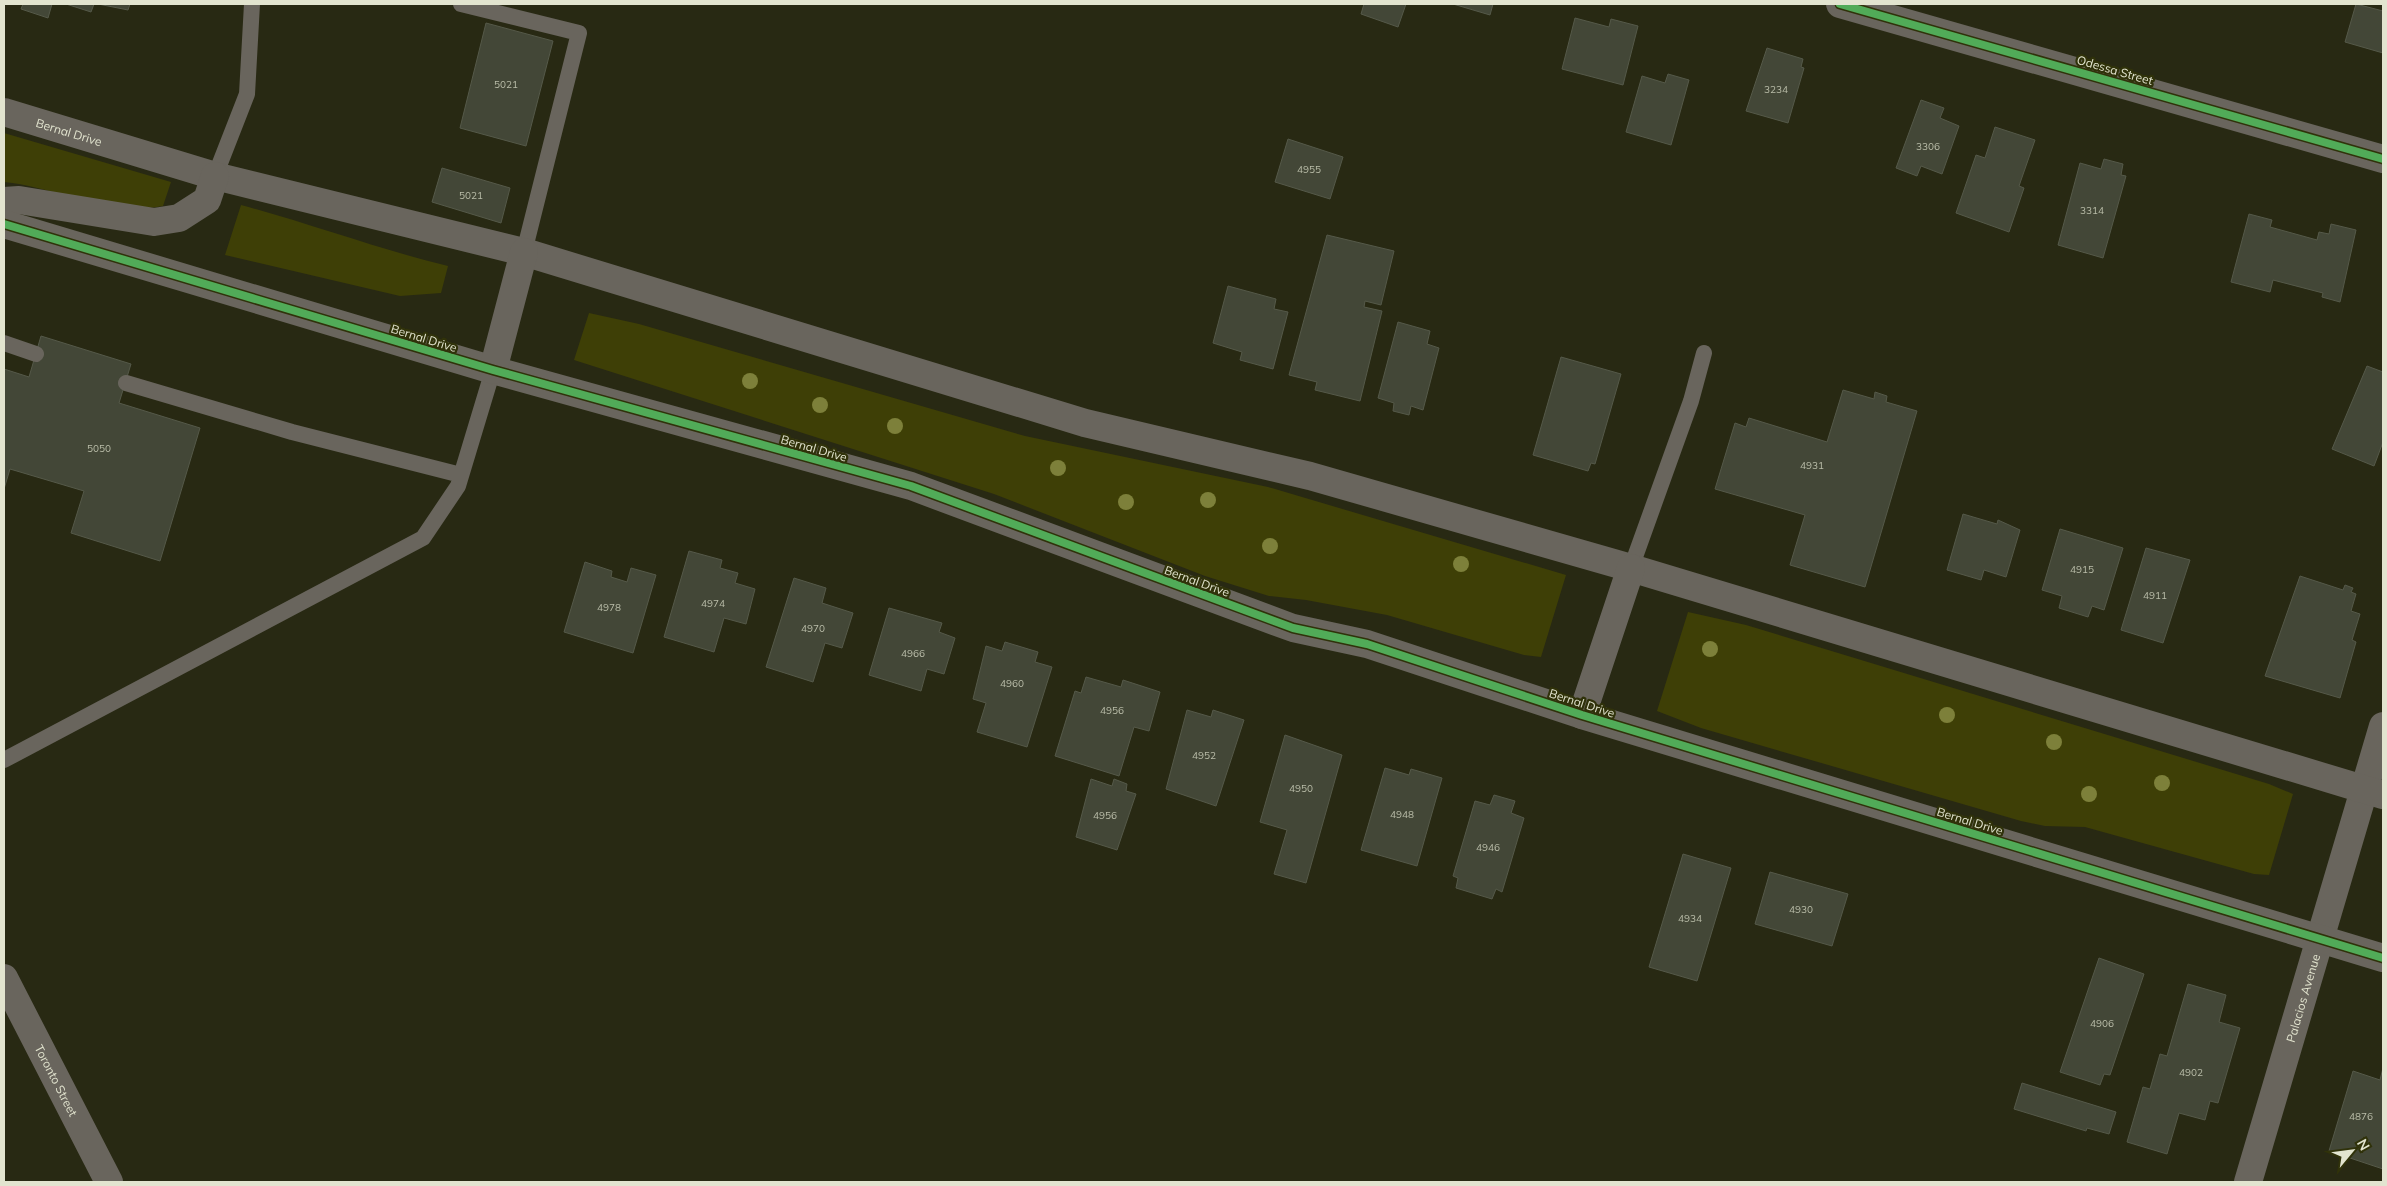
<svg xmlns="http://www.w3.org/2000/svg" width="2387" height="1186" viewBox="0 0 2387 1186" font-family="Mulish,sans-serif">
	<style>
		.green { fill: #3e3f06 }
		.building { fill: #434737; stroke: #555949 }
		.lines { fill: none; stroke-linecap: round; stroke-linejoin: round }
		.service { stroke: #69655d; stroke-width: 16 }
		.minor { stroke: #69655d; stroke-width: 28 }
		.tertiary { stroke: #69655d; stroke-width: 28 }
		.cycleway-casing { stroke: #30320a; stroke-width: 11 }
		.cycleway { stroke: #51ab58; stroke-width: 8 }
		.tree { fill: #7d803a }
		.labels { text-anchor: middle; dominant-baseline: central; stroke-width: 4.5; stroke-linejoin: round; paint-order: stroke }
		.number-label { font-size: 10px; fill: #babda9 }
		.street-label { font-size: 12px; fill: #e2e4cf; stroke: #30320a }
	</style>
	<rect width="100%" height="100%" fill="#282913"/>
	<path class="green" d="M4,133L171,182L163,206C109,217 56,187 4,182Z
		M241,205C311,224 378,249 448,266L441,293L400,296L225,255Z
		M589,313L639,324L1025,436L1268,487L1566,575L1541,657L1524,655L1387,615L1306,600L1269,596L1205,576L994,494L574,360Z
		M1688,612L1746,625L2269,784L2293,794L2269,875L2254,874L2085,827L2045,826L2021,821L1701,728L1657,711Z"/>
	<path class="building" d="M23,4H52L48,18L21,9Z
		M66,4H94L91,12Z
		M98,4H130L128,10Z
		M1364,4H1406L1398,27L1361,14Z
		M1453,4H1493L1490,15Z
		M2356,4L2383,11V53L2345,42Z
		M1575,18L1609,27L1611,19L1638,26L1623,85L1562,69Z
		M486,23L553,41L526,146L460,128Z
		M1767,48L1803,59L1801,67L1804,68L1788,123L1746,111Z
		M1668,74L1689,80L1671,145L1626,132L1642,76L1665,83Z
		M1921,100L1944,108L1940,118L1959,126L1942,174L1921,166L1917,176L1896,168Z
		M1995,127L2035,140L2019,186L2024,188L2009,232L1956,213L1976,155L1985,158Z
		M1288,139L1343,157L1330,199L1275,182Z
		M2104,159L2123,164L2121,175L2126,176L2103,258L2058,245L2080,163L2101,169Z
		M442,168L510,188L501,223L432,202Z
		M2249,214L2272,220L2270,227L2317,240L2319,232L2329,234L2331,224L2356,230L2340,302L2322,297L2323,293L2273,280L2270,292L2231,282Z
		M1327,235L1394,251L1381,305L1365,301L1364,307L1382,311L1360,401L1315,390L1317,382L1289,375Z
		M1228,286L1276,299L1274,309L1288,312L1273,369L1240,360L1242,352L1213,343Z
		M1398,322L1430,331L1427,344L1439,348L1423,410L1411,406L1409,415L1393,411L1394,403L1378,398Z
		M41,336L131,364L119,403L200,428L160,561L71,533L84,491L10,469L4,489V369L29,377Z
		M1561,357L1621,374L1595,464L1591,463L1588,471L1533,455Z
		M2367,366L2383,372V442L2374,466L2332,449Z
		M1843,390L1874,399L1875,392L1887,396L1886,402L1917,411L1865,587L1790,565L1805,515L1715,489L1735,423L1746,427L1749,418L1827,442Z
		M1963,514L1997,524L1998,520L2020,530L2006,577L1984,570L1981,580L1947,570Z
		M2060,529L2123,548L2104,610L2092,606L2088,617L2059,608L2062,596L2042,590Z
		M2146,548L2190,560L2163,643L2121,630Z
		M689,551L722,560L720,568L738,573L735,583L755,589L746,624L724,618L714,652L664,637Z
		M585,562L612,571L611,577L627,582L631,568L656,575L633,653L564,632Z
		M2300,576L2343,590L2345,585L2353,588L2351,592L2356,594L2351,611L2360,614L2352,640L2356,642L2340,698L2265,676Z
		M794,578L826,588L822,603L853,613L842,648L825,643L813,682L766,667Z
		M889,608L942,623L939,632L955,638L944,674L927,669L921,691L869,675Z
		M1005,642L1038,652L1035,662L1052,667L1027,747L977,732L986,703L973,699L986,646L1002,651Z
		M1086,677L1121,687L1123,680L1160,692L1149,731L1134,727L1119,776L1055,756L1075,691L1081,693Z
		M1187,710L1211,717L1213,710L1244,720L1216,806L1166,789Z
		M1285,735L1342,755L1306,883L1274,874L1287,830L1260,822Z
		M1385,768L1409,775L1411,769L1442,778L1417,866L1361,850Z
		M1091,779L1112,786L1114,779L1127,784L1126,791L1136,794L1117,850L1076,837Z
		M1494,795L1515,801L1511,813L1524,818L1502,892L1496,889L1492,899L1456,888L1458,878L1453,876L1475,801L1490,805Z
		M1683,854L1731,868L1697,981L1649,967Z
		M1770,872L1848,894L1832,946L1755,924Z
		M2099,958L2144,974L2110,1075L2104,1074L2100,1085L2060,1072Z
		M2188,984L2226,995L2219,1022L2240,1028L2218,1103L2210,1101L2205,1120L2179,1113L2167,1154L2127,1142L2143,1087L2150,1089L2160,1054L2167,1056Z
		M2383,1068V1169L2329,1151L2353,1071L2380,1080Z
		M2022,1083L2116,1112L2109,1134L2087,1128L2086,1131L2014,1109Z"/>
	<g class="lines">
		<path class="service" d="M461,4L579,33L524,252
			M215,176L247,94L252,4
			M4,343L36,354
			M126,383L292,432L461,475
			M1631,568L1691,401L1704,353
			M4,760L423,538L458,486L493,370"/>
		<g class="minor">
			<path d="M1840,4L2383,159"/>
			<path id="s1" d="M4,978L109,1182"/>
			<path id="s2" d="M2248,1182L2383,726"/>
		</g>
		<g class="tertiary">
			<path id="s3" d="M4,112L215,176L524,252L1085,423L1310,476L1631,568L2383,795"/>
			<path d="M4,201L19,200L154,222L179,218L207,200L215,176"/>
			<path d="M4,224L493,370L911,486L1293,628L1367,644L1582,715L2383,958"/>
			<path d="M493,370L524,252"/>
			<path d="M1582,715L1631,568"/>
		</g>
		<g class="cycleway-casing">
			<path id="cycleway" d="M1840,4L2383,159
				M4,224L493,370L911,486L1293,628L1367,644L1582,715L2383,958"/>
		</g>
		<use href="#cycleway" class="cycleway"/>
	</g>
	<g class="tree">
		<circle cx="750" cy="381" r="8"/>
		<circle cx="820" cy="405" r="8"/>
		<circle cx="895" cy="426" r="8"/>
		<circle cx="1058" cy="468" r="8"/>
		<circle cx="1208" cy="500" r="8"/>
		<circle cx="1126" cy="502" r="8"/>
		<circle cx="1270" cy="546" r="8"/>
		<circle cx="1461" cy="564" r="8"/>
		<circle cx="1710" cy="649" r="8"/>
		<circle cx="1947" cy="715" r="8"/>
		<circle cx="2054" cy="742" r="8"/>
		<circle cx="2162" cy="783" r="8"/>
		<circle cx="2089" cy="794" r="8"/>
	</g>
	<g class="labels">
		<g class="number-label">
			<text x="506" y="84">5021</text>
			<text x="1776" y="89">3234</text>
			<text x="1928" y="146">3306</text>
			<text x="1309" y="169">4955</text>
			<text x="471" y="195">5021</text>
			<text x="2092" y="210">3314</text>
			<text x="99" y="448">5050</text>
			<text x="1812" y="465">4931</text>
			<text x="2082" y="569">4915</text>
			<text x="2155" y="595">4911</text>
			<text x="713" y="603">4974</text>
			<text x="609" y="607">4978</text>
			<text x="813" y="628">4970</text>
			<text x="913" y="653">4966</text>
			<text x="1012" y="683">4960</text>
			<text x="1112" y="710">4956</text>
			<text x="1204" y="755">4952</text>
			<text x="1301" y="788">4950</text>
			<text x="1402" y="814">4948</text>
			<text x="1105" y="815">4956</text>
			<text x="1488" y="847">4946</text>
			<text x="1801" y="909">4930</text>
			<text x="1690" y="918">4934</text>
			<text x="2102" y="1023">4906</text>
			<text x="2191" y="1072">4902</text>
			<text x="2361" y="1116">4876</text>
		</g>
		<g class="street-label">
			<text transform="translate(2115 70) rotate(16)">Odessa Street</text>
			<text stroke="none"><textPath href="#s3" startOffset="68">Bernal Drive</textPath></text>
			<text transform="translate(424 338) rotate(17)">Bernal Drive</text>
			<text transform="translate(814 448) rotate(16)">Bernal Drive</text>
			<text transform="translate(1197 581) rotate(20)">Bernal Drive</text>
			<text transform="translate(1582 703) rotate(18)">Bernal Drive</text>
			<text transform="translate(1970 821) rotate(17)">Bernal Drive</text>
			<text stroke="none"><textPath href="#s2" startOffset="192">Palacios Avenue</textPath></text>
			<text stroke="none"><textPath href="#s1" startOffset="115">Toronto Street</textPath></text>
		</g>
	</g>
	<rect width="2387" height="1186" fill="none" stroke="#e2e4cf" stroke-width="10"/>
	<g transform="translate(2352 1151) rotate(61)" stroke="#30320a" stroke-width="4" paint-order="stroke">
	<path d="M0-4L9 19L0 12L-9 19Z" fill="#e2e4cf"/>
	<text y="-8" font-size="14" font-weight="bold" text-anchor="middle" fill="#e2e4cf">N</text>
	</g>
</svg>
